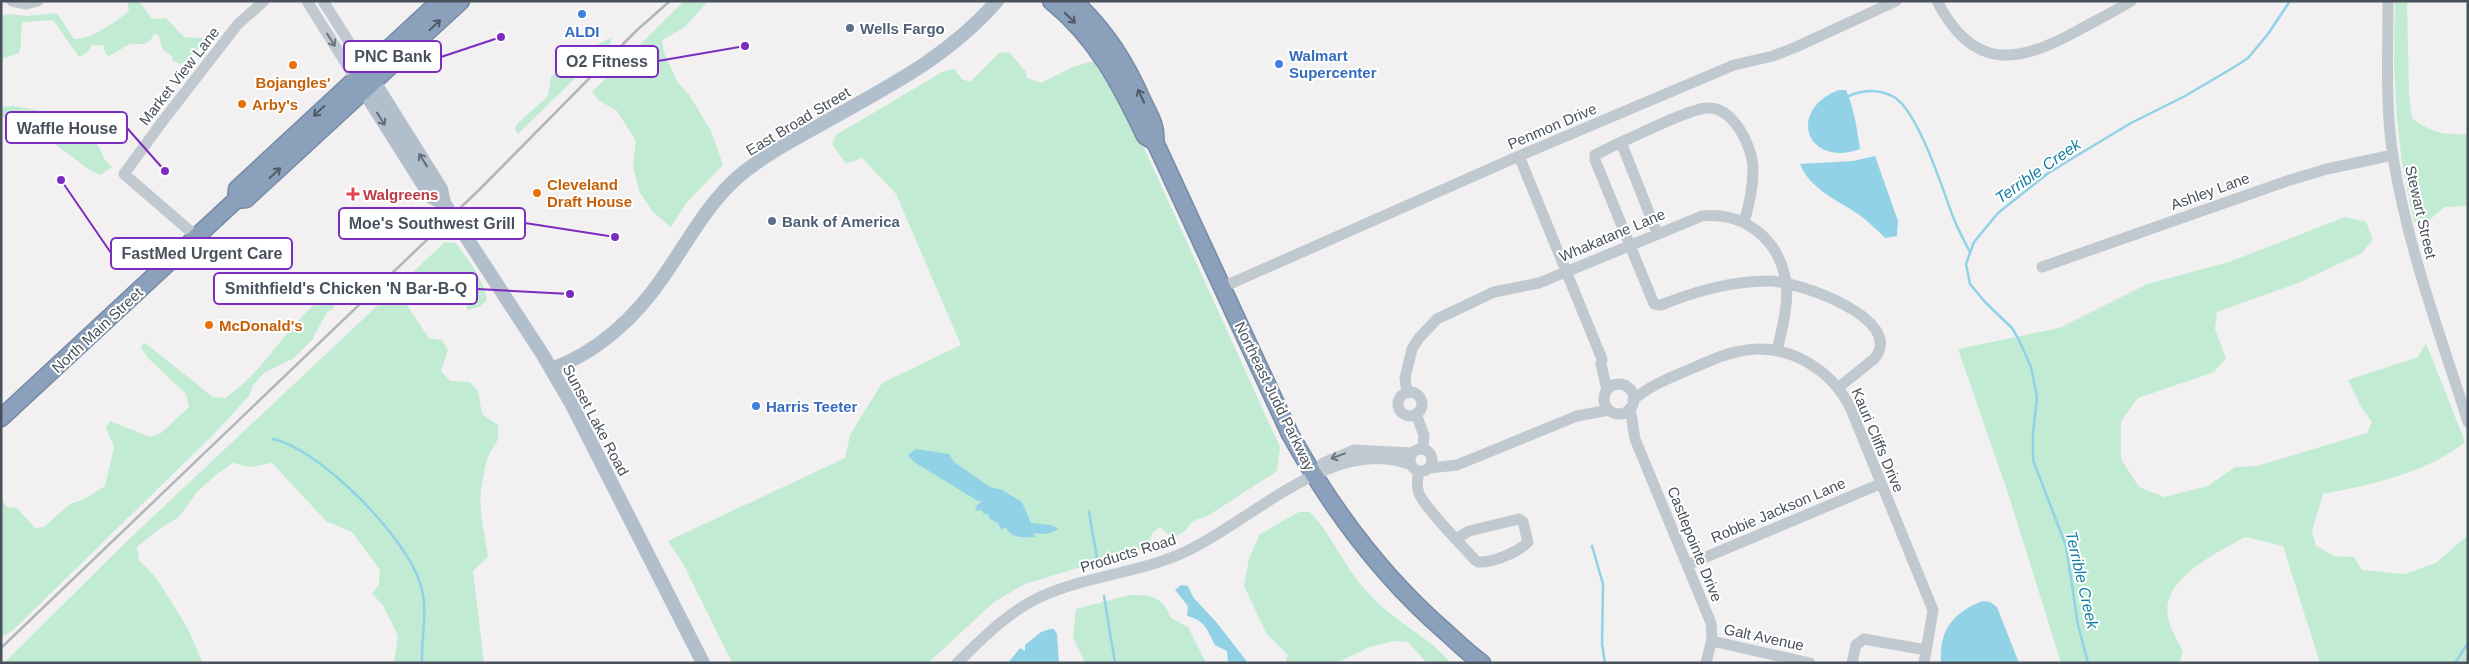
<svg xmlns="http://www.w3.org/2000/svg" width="2469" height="664" viewBox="0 0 2469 664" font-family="Helvetica,sans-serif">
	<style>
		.green { fill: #c1ecd3 }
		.water { fill: #91d2e7 }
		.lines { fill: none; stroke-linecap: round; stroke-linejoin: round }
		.stream { stroke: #91d2e7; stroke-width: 2.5 }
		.highway-casing { stroke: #768ba7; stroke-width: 19 }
		.minor { stroke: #c1c9d0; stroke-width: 11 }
		.major { stroke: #b1becc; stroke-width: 14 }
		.highway { stroke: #8aa0bb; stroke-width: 16 }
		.rail { stroke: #b2b5b9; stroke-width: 2.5 }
		.oneway { stroke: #505a66 }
		.oneway2 { stroke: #6d767f }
		.oneway3 { stroke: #636d78 }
		.shop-dot { fill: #3f7fe0; stroke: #fff; stroke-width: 2 }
		.service-dot { fill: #5c6f8a; stroke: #fff; stroke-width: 2 }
		.food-dot { fill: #e8710a; stroke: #fff; stroke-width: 2 }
		.health-dot { fill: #e0444e; stroke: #fff; stroke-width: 2 }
		.labels { text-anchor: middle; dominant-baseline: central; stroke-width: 4; stroke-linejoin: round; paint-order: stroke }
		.service-label { font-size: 15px; font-weight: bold; fill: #4e5e75; stroke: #fff; text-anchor: start }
		.shop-label { font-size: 15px; font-weight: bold; fill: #366cbe; stroke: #fff; text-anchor: start }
		.street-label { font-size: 15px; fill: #49525c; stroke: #fff }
		.food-label { font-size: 15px; font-weight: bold; fill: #c56008; stroke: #fff; text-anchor: start }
		.health-label { font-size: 15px; font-weight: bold; fill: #be3a42; stroke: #fff; text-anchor: start }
		.water-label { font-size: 16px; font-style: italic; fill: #157fa2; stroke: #fff }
		.leader { fill: none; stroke: #7b2cbf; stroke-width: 2 }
		.callout-dot { fill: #7b2cbf; stroke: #fff; stroke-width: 2 }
		.callout { fill: #fff; stroke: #7b2cbf; stroke-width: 2 }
		.callout-label { font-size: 16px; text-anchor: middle; font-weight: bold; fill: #49525c }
	</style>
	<rect width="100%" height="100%" fill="#f2f0f0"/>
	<path class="green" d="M127,1H139L152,19L166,18L184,37L202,38L207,45L194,51L190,58L181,64L173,61L172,56L163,50L158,35L154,34L150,41L143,44H130L109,56L106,54L103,45H92L87,53L79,57L53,20L23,22C19,33 23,42 19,53L4,58L1,65V16L8,14L28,16L57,13L74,39C92,40 115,22 129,11Z
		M684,1H708L685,27L662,40L664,53L678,83L690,96L711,131L723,165L687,202L671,227L653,212L639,191L633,166L636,141L617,111L598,100L592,92Z
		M2395,1H2407L2409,94L2412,118C2432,133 2443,135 2468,134V206L2445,207L2428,221L2414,222L2402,163L2397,119L2394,64Z
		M613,37L609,45L518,134L515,130L516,125L548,96L551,76L565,69L564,57L574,51H585Z
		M1009,52L1026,72L1027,78L1041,83L1073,67L1100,59L1130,117L1280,447L1277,471L1209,515L1193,521L1185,531L1172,538L1160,527L1153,532L1147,547L1025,584L994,602L928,663H732L684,565L668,541L845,458L850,435L882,383L961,345L896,194L862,158L846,164L832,144L836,135L944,71L954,69L962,79L970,82L999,53Z
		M13,106L53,113L68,130L89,137L99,147L105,160L112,167L100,175L91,171L20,118L1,117V107Z
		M2345,217L2366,222L2373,239L2362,253L2298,283L2217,312L2215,329L2226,358L2214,372L2138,398L2121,421V459L2139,487L2164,497L2208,486L2235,467L2257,466L2367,433L2372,422L2361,407L2348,380L2418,357L2426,343L2465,442C2427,473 2370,485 2323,494L2312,531L2316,546L2334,556L2354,557L2362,570L2405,574L2436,563L2468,535V663H2320L2283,546L2245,537C2220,551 2175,572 2168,603C2164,619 2176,638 2183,651L2180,663H2061L2009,496L1958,349L2059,328L2147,284L2229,262Z
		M445,242L456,243C468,259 484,280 487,300L479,307L468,310L452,278C429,276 418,286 408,307L429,338L442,340L448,350L441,371L450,381L470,382L478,391L482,414L498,425C500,443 495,442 488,457C484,466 483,481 481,491C479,514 485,534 488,557L473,571L484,663H394L398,636L383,605L372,594L379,584L380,570L352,532L326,521L272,463L250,467L233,463L217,474L196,493L179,517L155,532L137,547L139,560L157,579L187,627L203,663H4L125,543Z
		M331,292L339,298L333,309L327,312L312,340L294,358L264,373L253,385L249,396L215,433L13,630L1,638V499L7,507L17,508L35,528L44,527L70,504L85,499L105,486L114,447L106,428L110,421L150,437L161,433L189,407L186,394L149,359L141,348L142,345L145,343L213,397L226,398C235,390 246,382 254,373C280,345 299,313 331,292Z
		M1299,512H1310C1331,534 1342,562 1361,585C1380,609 1405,624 1429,642C1437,648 1444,656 1451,663H1427L1408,642L1394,641L1370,647L1336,663H1285L1288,655L1266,633L1244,586L1249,558L1260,534Z
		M1130,595C1152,595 1162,596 1171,618L1188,627L1206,663H1085L1073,637L1076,609Z"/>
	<path class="water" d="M1839,90H1846C1854,108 1857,129 1860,149C1854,151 1847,153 1840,153C1798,151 1797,105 1839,90Z
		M1875,156L1898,221L1897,236L1885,238C1877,230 1868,221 1858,214C1837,200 1810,189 1800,164L1853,161Z
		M916,449L949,454L954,462L990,487L1002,490L1022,502L1031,523L1051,525L1059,529L1047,534L1033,533L1035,537C1023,538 1012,538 1006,528L1001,529L998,523L990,519L988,514H984L981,510L975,511L977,505L982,501H978L914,462L908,455Z
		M1181,585L1188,586L1193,597L1217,623L1248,663H1228L1227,651L1215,645C1207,630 1205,620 1187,616L1188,606L1175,590Z
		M1982,601L1990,602L1997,607L2019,663H1941C1939,630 1953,613 1982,601Z
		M1050,629H1054L1057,634L1059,663H1008L1020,648L1025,651V645L1041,632Z"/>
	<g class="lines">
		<path class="stream" d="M1849,96C1863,90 1879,89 1894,97C1918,111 1943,190 1953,217C1958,229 1964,241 1970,252
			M273,439C320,449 406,537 420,583C429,609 421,636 422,663
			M1089,512L1098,564
			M1592,546L1603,584L1602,644L1605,663
			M1104,596L1115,663
			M2088,663L2078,625L2066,546L2033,460V433L2037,397L2031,367L2019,340L2012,328L1985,302L1970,284L1966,264L1974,242L1998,213L2047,174L2073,158L2131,123L2185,96L2236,66L2248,58L2268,34L2290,1
			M2455,663L2468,643"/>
		<g class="highway-casing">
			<path id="highway" d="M1051,1C1096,37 1121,85 1145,136L1155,142
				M1074,1C1106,31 1126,63 1143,102C1150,116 1157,127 1155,142L1290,434C1331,508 1382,577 1447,633C1458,643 1469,654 1482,663
				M236,200L237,189L440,1
				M1,418L236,200L246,199L461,1"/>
		</g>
		<path class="minor" d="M12,1L26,4L38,1
			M307,1L355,78
			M323,1L366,69
			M1937,1C1973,71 2017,64 2077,31C2095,21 2114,12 2131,1
			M2388,1C2388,53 2385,106 2393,157C2408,249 2440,334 2468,422
			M1621,142L1595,155V160L1654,304L1661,305C1697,291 1730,281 1769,281C1797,281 1908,319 1874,359L1839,387
			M1519,156L1602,359L1601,364L1607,390
			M1657,233L1621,142C1640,134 1689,109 1707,108C1733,106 1753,147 1753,169C1753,187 1749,206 1744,222
			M197,237L124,174L162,122L238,24L264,1
			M2042,267L2287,181L2327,169L2393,155
			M1223,287L1519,156L1734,65L1773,56L1796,47L1896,1
			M1604 399a15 15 0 1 1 30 0a15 15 0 1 1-30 0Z
			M1398 404a12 12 0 1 1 24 0a12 12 0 1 1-24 0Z
			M1407,393L1405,378L1412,349L1419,338L1437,319L1494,292L1539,283L1702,216C1745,212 1779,239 1786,282C1789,304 1782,329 1777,350
			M1633,400C1650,385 1672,377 1693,368C1707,362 1721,355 1736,352C1782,340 1829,366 1850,407L1933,610L1924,663
			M1630,408L1635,439L1711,623L1712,639L1706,663
			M1416,414L1424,435L1423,449
			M1410 460a11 11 0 1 1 22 0a11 11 0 1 1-22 0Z
			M1429,468L1457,465L1577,416L1609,410
			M1321,471L1323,463L1354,450L1412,453
			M1419,471C1418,477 1416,484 1418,490C1420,504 1464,547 1475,560L1478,562C1493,563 1518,552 1528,542L1523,522L1519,519L1469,531L1456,539
			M1687,565L1880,484
			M1712,641L1810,663
			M957,663C982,639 1008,612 1040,597C1086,576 1139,573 1185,552C1251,522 1334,434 1411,465
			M1852,663L1856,645L1864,639L1926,650"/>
		<path class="major" d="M369,74L441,189L444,203L543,355L572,405L703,663
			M359,83L431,197L444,203
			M551,369C597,353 636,317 663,277C687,243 707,204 738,177C760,158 786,144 811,130C879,91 945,61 997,1"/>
		<use href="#highway" class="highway"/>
		<path class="rail" d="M1,648L481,188L637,30L670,1"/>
	</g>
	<defs><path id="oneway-shaft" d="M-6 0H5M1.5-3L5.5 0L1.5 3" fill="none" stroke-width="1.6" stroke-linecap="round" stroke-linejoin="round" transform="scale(1.25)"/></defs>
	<g class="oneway">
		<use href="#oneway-shaft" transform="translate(1070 18) rotate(44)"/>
		<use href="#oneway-shaft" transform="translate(435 25) rotate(-43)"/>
		<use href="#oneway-shaft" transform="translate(1141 96) rotate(-115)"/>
		<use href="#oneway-shaft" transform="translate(319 111) rotate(137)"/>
		<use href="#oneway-shaft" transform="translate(275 173) rotate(-43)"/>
	</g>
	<g class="oneway2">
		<use href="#oneway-shaft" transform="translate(331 40) rotate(58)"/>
		<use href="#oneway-shaft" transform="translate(1338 456) rotate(159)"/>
	</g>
	<g class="oneway3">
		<use href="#oneway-shaft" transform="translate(381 119) rotate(58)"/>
		<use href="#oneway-shaft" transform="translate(423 160) rotate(-122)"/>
	</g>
	<g class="shop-dot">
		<circle cx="582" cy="14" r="5"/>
		<circle cx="1279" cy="64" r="5"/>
		<circle cx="756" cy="406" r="5"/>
	</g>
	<g class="service-dot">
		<circle cx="850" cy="28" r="5"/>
		<circle cx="772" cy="221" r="5"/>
	</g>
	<g class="food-dot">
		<circle cx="293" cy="65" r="5"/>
		<circle cx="242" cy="104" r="5"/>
		<circle cx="537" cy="193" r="5"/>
		<circle cx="209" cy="325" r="5"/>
	</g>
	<path class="health-dot" d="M350.5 186.5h5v5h5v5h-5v5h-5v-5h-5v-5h5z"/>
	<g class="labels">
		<g class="service-label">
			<text x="860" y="28">Wells Fargo</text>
			<text x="782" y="221">Bank of America</text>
		</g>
		<g class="shop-label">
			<text x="582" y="31" text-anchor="middle">ALDI</text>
			<text x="1289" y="55">Walmart<tspan x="1289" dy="17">Supercenter</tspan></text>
			<text x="766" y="406">Harris Teeter</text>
		</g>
		<g class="street-label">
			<text transform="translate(179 76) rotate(-52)">Market View Lane</text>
			<text transform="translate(798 121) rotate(-31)">East Broad Street</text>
			<text transform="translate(1552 126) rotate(-23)">Penmon Drive</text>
			<text transform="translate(2210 191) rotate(-20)">Ashley Lane</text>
			<text transform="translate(2421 212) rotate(77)">Stewart Street</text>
			<text transform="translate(1612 235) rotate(-23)">Whakatane Lane</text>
			<text transform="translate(97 330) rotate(-43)">North Main Street</text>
			<text transform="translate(1275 396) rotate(64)">Northeast Judd Parkway</text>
			<text transform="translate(596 420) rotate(62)">Sunset Lake Road</text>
			<text transform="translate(1878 440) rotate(67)">Kauri Cliffs Drive</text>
			<text transform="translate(1778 510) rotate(-23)">Robbie Jackson Lane</text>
			<text transform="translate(1695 544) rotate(68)">Castlepointe Drive</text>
			<text transform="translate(1128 553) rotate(-17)">Products Road</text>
			<text transform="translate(1764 637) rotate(12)">Galt Avenue</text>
		</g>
		<g class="food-label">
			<text x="293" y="82" text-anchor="middle">Bojangles'</text>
			<text x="252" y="104">Arby's</text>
			<text x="547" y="184">Cleveland<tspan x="547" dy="17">Draft House</tspan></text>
			<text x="219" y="325">McDonald's</text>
		</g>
		<g class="health-label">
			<text x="363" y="194">Walgreens</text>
		</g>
		<g class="water-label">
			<text transform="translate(2038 171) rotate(-35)">Terrible Creek</text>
			<text transform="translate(2082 580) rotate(77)">Terrible Creek</text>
		</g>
	</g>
	<path class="leader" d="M501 37L441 57M745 46L658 61M165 171L127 128M615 237L525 223M61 180L111 253M570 294L477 289"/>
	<g class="callout-dot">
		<circle cx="501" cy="37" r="5"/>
		<circle cx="745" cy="46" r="5"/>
		<circle cx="165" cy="171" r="5"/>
		<circle cx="615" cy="237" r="5"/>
		<circle cx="61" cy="180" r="5"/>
		<circle cx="570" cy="294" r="5"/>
	</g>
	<g class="callout">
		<rect x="344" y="41" width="97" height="31" rx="5"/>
		<rect x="556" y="46" width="102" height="31" rx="5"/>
		<rect x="6" y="112" width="121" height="31" rx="5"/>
		<rect x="339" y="208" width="186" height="31" rx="5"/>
		<rect x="111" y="238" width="181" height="31" rx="5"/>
		<rect x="214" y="273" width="263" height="31" rx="5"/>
	</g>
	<g class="callout-label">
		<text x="393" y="62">PNC Bank</text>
		<text x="607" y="67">O2 Fitness</text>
		<text x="67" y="134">Waffle House</text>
		<text x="432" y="229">Moe's Southwest Grill</text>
		<text x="202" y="259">FastMed Urgent Care</text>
		<text x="346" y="294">Smithfield's Chicken 'N Bar-B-Q</text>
	</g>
	<rect width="2469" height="664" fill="none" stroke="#49525c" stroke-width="5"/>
</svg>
